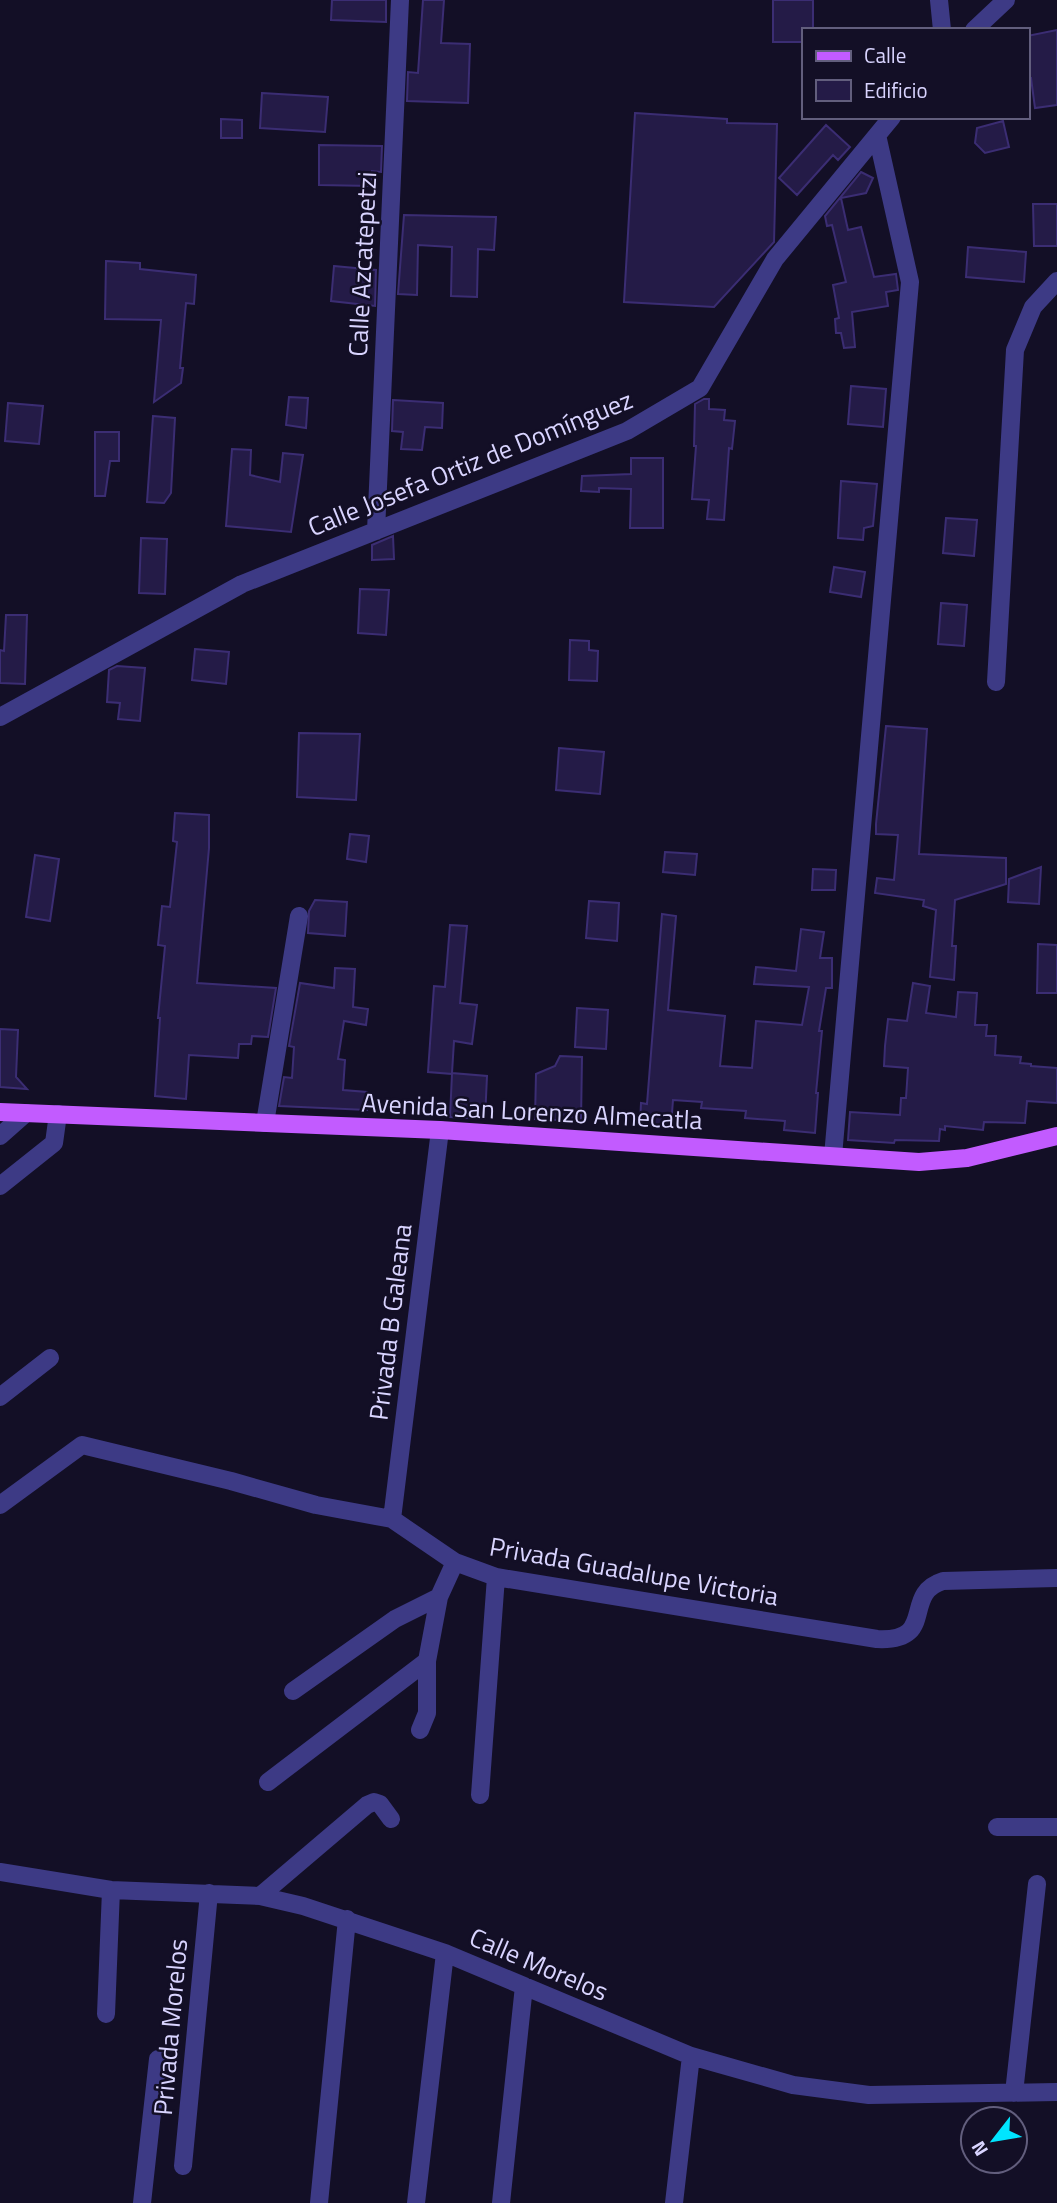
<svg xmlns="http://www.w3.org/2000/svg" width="1057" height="2203" viewBox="0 0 1057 2203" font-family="'Titillium Web',sans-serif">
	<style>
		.building { fill: #241b47; stroke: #3b2d73; stroke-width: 2 }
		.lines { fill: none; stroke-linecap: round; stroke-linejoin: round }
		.minor { stroke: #3d3a85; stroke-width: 18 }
		.major { stroke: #c25bff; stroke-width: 18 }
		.labels { text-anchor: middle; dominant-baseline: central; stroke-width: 5; stroke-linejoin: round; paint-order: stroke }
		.street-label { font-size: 26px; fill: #d9d4ff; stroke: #130f26 }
	</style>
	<rect width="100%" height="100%" fill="#130f26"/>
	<path class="building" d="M332,0H386V22L331,20Z
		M423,0H444L441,43L470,44L468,103L407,101L408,72L418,73Z
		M773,0H813V30H803V42H773Z
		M1057,30V105L1035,108L1031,78H1029L1027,71V36Z
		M262,93L328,97L325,132L260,128Z
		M635,113L727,119V123L777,124L774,242L714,307L624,302Z
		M221,119L242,120V138H221Z
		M1003,121L1009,147L985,153L975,143L977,128Z
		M826,125L850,147L838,160L833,155L797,195L779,178Z
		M319,145L382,146L381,172L372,171V186L319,185Z
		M861,172L873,178L866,193L841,198L848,230L861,227L874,277L896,274L898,290L886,292L888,306L852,312L855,347L844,348L841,333H836L835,319L839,318L833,285L846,282L832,225L827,226L825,216Z
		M1033,204H1057V246H1034Z
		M404,215L496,217L494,250L478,249L477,297L451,296L452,247L418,245L417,295L398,294Z
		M968,247L1026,252L1024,282L966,277Z
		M106,261L140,263V269L196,275L194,304L186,303L180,368H183L181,383L154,402L161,320L105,319Z
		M334,266L376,270L375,306L331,301Z
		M851,386L886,389L883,427L848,424Z
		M289,397L308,398L306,428L286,425Z
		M704,399H709V409L725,410L724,420L735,421L732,449L729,448L724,520L707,519L709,500L692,499L696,446H694L695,404Z
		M393,400L443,403L442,428L425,427L422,450L401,449L403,432L392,431Z
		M8,403L43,406L39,444L5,441Z
		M153,416L175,418L171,493L164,503L147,502Z
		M95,432H119V461H110L105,496H95Z
		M232,449L251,450L250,475L280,482L283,453L303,455L291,532L226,526Z
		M631,458H663V528H630L631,489L599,488V492L581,491L582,476L631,474Z
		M841,481L877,484L873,526L864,528L863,540L838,538Z
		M946,518L977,520L974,556L943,553Z
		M393,536L394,559L372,560V545Z
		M141,538L167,539L165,594L139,593Z
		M834,567L865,572L861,597L830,592Z
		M360,589L389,590L386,635L358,633Z
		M941,603L967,605L964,646L938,644Z
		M6,615H27L25,684L0,683V650L4,651Z
		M570,640L589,641V650L598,651L597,681L569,680Z
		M195,649L229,652L226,684L192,680Z
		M117,666L145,668L140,721L118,719L120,703L107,702L109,670Z
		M886,726L927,729L919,854L1006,858V884L955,900L952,946H956L954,980L930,977L936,910L923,906L924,900L875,893L877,878L894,880L898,835L876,834V824Z
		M299,733L360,734L356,800L297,797Z
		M559,748L604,752L600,794L556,790Z
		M175,813L209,815V848L197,983L276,988L268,1037L252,1036L251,1044H239L238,1058L189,1055L186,1099L155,1096L160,1018H158L165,946L158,945L162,906L170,907L177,842L173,841Z
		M350,834L369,836L366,862L347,859Z
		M665,852L697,854L695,875L663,872Z
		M35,855L59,859L50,921L26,917Z
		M1041,867L1039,904L1008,902L1009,879Z
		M813,869L836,870L835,890H812Z
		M315,900L347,902L345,936L308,933L309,911Z
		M589,901L619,903L617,941L586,938Z
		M662,914L676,916L668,1010L725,1016L720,1066L752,1068L756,1021L802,1025L809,987L754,984L756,967L796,971L801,929L824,932L820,958H832V988H826L819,1031H822L816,1093H818L815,1133L784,1130L785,1121L745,1118L746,1111L701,1108L702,1102L673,1100L671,1126L640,1124L641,1103L647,1104Z
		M450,925L467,926L460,1003L477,1005L472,1044L454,1041L452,1073L487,1076L485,1119L450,1117L452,1074L428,1072L434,986L445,987Z
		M1038,944L1057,945V993H1037Z
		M335,968L355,969L353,1007L368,1009L366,1025L344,1021L338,1059L345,1060L343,1090L367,1092V1110L279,1106L284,1077L292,1078L294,1047L289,1046L300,983L334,988Z
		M913,983L930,986L926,1013L956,1017L958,992L977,993L975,1025H987L986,1036H996L995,1055L1021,1057L1020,1063L1031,1064V1066L1057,1068V1103L1027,1101L1025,1123L984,1122L983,1130L945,1126V1130L940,1129L939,1141L895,1140L894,1143L848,1140L850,1112L900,1115L901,1098H906L908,1068L884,1066L885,1046L888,1019L907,1021Z
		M577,1008L608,1010L606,1049L575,1047Z
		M0,1029L18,1030L16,1077L27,1089L0,1087Z
		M560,1056L582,1057L581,1121L535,1119L536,1074L555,1066Z"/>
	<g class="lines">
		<path class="minor" d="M939,0L942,30
			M974,30L1006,0
			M376,531L400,0
			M996,682L1015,350L1033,307L1057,281
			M0,717L242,584L627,431L700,388L775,259L892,117
			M265,1123L299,916
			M0,1136L26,1113
			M833,1156L910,282L877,135
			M0,1186L54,1143L58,1114
			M0,1397L50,1358
			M0,1505L82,1445L231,1481L316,1505L392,1519L455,1562L496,1577L877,1639C938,1642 901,1594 943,1581L1057,1578
			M392,1519L440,1130
			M293,1691L395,1619L439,1597
			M420,1730L427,1713V1661L439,1597L455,1562
			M268,1782L427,1661
			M480,1795L496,1577
			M997,1827H1057
			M0,1872L111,1890L260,1896L303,1906L445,1953L691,2056L793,2085L869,2095L1057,2092
			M260,1896L367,1805L374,1802L380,1804L391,1819
			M106,2014L111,1890
			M1014,2093L1037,1884
			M183,2166L209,1893
			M142,2203L158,2059
			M319,2203L347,1919
			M416,2203L445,1953
			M501,2203L524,1986
			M674,2203L691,2056"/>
		<path class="major" d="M0,1112L440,1130L919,1162L967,1158L1057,1136"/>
	</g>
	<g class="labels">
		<g class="street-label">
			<text transform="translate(362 264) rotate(-87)">Calle Azcatepetzi</text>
			<text transform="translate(470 463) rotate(-22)">Calle Josefa Ortiz de Domínguez</text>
			<text transform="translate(532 1111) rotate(3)">Avenida San Lorenzo Almecatla</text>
			<text transform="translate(390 1322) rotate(-83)">Privada B Galeana</text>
			<text transform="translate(634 1571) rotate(10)">Privada Guadalupe Victoria</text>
			<text transform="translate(539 1964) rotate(23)">Calle Morelos</text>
			<text transform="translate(170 2027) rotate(-85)">Privada Morelos</text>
		</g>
	</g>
	<rect x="802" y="28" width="228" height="91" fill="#130f26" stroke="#625e7d" stroke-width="2"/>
	<rect x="816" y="51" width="35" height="10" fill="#c25bff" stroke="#625e7d" stroke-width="2"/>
	<text x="864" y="63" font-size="21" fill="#d9d4ff">Calle</text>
	<rect x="816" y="80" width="35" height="21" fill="#241b47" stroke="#625e7d" stroke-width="2"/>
	<text x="864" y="98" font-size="21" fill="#d9d4ff">Edificio</text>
	<g transform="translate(994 2140) rotate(239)"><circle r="33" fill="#130f26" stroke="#625e7d" stroke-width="2"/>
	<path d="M0-5L12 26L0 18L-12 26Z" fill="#00e5ff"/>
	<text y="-10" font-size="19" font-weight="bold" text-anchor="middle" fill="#d9d4ff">N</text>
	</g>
</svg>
